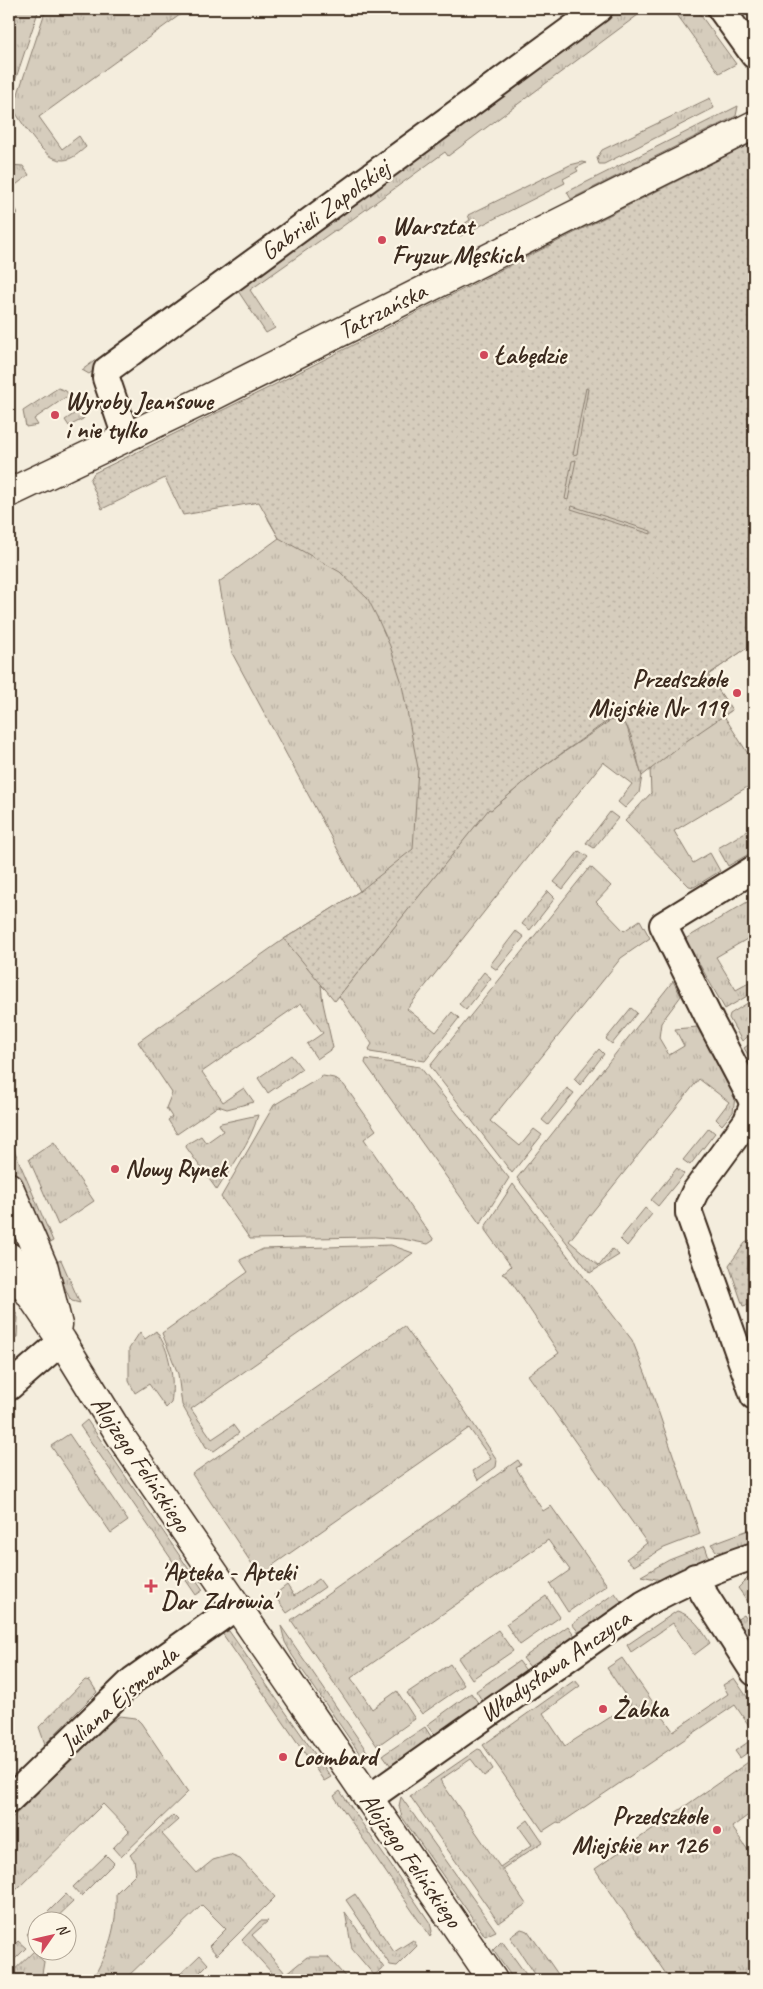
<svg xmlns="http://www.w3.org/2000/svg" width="763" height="1989" viewBox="0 0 763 1989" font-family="Caveat,sans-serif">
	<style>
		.grass { fill: url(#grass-tufts); stroke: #887c6e }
		.park { fill: url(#park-dots); stroke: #887c6e }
		.garden { fill: #d6cdbd; stroke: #887c6e }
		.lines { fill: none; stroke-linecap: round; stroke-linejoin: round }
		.street-casing { stroke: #3b2a1e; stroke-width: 30 }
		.secondary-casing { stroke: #3b2a1e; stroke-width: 31 }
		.street { stroke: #fcf5e5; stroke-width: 26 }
		.secondary { stroke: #fcf5e5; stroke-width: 28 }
		.poi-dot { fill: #d1495b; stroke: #fcf5e5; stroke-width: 2 }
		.labels { text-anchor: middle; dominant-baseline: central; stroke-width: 4.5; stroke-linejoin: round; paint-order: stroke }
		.street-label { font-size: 25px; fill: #3b2a1e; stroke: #fcf5e5 }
		.poi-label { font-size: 25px; font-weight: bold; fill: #3b2a1e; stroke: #fcf5e5; text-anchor: start }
	</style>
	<defs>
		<pattern id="grass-tufts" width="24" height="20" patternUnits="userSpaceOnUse" patternTransform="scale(1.25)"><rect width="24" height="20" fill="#d6cdbd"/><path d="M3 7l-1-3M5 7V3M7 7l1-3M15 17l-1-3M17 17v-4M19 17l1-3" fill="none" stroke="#b9b0a2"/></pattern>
		<pattern id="park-dots" width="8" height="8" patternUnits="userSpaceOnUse" patternTransform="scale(1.25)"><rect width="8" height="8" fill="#d6cdbd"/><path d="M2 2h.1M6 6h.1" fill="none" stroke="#b9b0a2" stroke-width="1.8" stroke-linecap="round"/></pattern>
	</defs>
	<rect width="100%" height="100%" fill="#f4eddd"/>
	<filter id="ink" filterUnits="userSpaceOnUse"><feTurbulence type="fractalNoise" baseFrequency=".02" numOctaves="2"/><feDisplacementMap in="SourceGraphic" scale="10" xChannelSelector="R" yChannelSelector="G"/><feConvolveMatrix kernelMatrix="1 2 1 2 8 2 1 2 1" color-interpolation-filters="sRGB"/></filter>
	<g filter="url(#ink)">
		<path class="grass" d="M9,9H39L9,99Z
			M46,9H188L39,117L62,149L79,136L86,147C80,152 72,160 63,160C43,161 23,123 13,109Z
			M620,9H646L448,156L445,152L336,231L335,230L250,290L275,328L266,333L236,288Z
			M673,9H696L736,64L719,73Z
			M710,98L714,108L604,164H599L597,158L602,150Z
			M738,106L736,116L571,199L567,192Z
			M582,162L586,163L576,168L578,171L563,179L565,183L460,236L458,228L470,220L468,215L570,165Z
			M9,165L23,166L29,175L13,187L9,196Z
			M9,197L18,213L9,220Z
			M317,199L319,201L211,283L208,278Z
			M194,288L196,295L89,374L82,370Z
			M58,388L66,391L84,417L83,419L69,426L65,420L77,412L66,397L34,419L38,425L26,427L23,411Z
			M295,441L499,756L326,990L321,985L323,1003L333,1048L317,1059L307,1044L323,1033L301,1003L202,1072L223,1102L244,1088L254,1102L227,1109L218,1106L177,1134L168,1120L172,1117L166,1108L172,1093L138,1042L284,939L360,891L232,653L219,582L279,538L268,519Z
			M754,621V643L708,675L732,710L724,716L754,763V783L674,831L693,863L710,853L720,871L694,887L689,886L625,821L651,793L650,769L640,730Z
			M611,720L620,721L627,727L642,776L639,793L625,808L618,802L632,784L603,762L407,1009L436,1032L452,1012L459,1018L425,1061L370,1052L369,1049L372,1044L339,996L489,808L491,810L541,768Z
			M610,812L618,818L594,848L586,843Z
			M754,827V851L728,866L718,848Z
			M579,851L588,857L563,889L554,882Z
			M591,867L611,886L596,902L624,931L640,920L650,938L621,958L490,1121L520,1146L534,1129L542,1135L512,1173L430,1066L589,868Z
			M548,891L555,898L530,930L522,924Z
			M754,898V935L716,957L736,990L754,980V992L725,1009L685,939Z
			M516,931L524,937L497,970L490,965Z
			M484,972L491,978L466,1010L459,1004Z
			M673,981L681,996L661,1023L659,1038L669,1055L684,1046L675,1029L698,1027L735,1097L733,1112L722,1125L716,1119L729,1102L699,1079L569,1241L599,1266L612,1249L619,1255L590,1273L517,1178Z
			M754,999V1020L748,1025L754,1032L742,1041L729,1018L730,1014Z
			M631,1008L637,1013L612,1044L606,1039Z
			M754,1041V1065L744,1048Z
			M599,1049L604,1054L580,1085L574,1079Z
			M291,1055L302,1069L268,1093L258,1078Z
			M366,1059L420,1067L509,1178L480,1224L365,1063Z
			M323,1076L334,1078L344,1085L376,1130L364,1139L434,1240L428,1244L403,1239L374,1237L250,1239L221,1197L274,1105Z
			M567,1088L574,1093L548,1125L542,1120Z
			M258,1115C251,1142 231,1167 217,1190L186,1147L187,1144L201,1136L206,1143L223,1131L219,1124L221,1123Z
			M709,1128L715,1133L690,1165L683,1160Z
			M9,1138L53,1241L46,1245L9,1160Z
			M54,1142L94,1201L58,1225L29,1159Z
			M677,1168L684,1174L658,1206L651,1200Z
			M513,1184L632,1340L646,1375L700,1534L664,1548L634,1566L626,1559L647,1543L528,1375L559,1353L508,1277L502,1274L511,1266L485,1230V1227Z
			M645,1208L652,1214L627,1246L620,1239Z
			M391,1245L413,1253L191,1409L212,1439L233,1425L239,1433L214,1451L206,1447L182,1405L178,1374L162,1333L248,1272L240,1260L263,1249Z
			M61,1260L80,1303L72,1301L70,1299L54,1263Z
			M9,1294L18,1318L17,1338L9,1323Z
			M404,1326L461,1405L497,1460L496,1467L478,1480L473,1471L491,1459L469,1428L273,1565L275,1569L262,1579L192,1474Z
			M156,1331C170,1349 175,1381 171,1403L166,1408L149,1384L135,1393L129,1381V1349L140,1332L145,1339Z
			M87,1420L203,1590L196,1595L80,1426Z
			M69,1434L128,1521L111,1533L51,1446Z
			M518,1460L521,1465L516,1468L543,1511L551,1506L607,1585L568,1612L550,1584L570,1570L548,1540L351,1678L372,1709L397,1691L415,1719L377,1746L291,1620Z
			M754,1528V1543L723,1553L716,1551L711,1544Z
			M705,1546L710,1561L661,1580L641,1576L669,1560Z
			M754,1576V1610L738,1588L749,1577Z
			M319,1579L325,1587L287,1613L274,1595L287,1585L294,1596Z
			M615,1593L623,1604L580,1634L572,1624Z
			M546,1596L560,1617L520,1645L506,1624Z
			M677,1611C694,1616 701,1629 710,1643L694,1655L673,1623L631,1652L627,1645Z
			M744,1615L754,1630V1647L736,1620Z
			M281,1626L368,1753L362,1757L292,1655L285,1642Z
			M568,1626L575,1636L530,1667L523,1658Z
			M498,1630L513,1651L472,1679L458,1658Z
			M229,1631L331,1777L324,1781L222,1633Z
			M622,1658L673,1731L728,1694L723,1685L734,1678L754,1707V1733L735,1705L561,1823L557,1822L543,1831L483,1745L575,1680L580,1686L543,1713L565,1746L631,1704L607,1668Z
			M519,1661L527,1672L483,1702L476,1691Z
			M450,1664L464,1685L422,1714L407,1693Z
			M85,1680L90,1681L97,1692L45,1744L39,1727Z
			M471,1693L479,1704L435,1736L427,1725Z
			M120,1716L136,1718L141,1723L188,1792L121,1857L113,1848L129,1831L103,1804L9,1897V1821L109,1723Z
			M425,1727L432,1738L391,1766L383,1755Z
			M754,1738V1748L740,1758L735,1751Z
			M478,1749L481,1750L493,1769L484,1776L471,1759L440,1780L500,1867L532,1845L519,1827L528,1820L543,1842L502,1869L526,1904L499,1923L410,1796Z
			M754,1758V1811L732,1827L754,1859V1980H670L595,1869Z
			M340,1791L430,1923L432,1931L430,1937L334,1796Z
			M401,1797L496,1931L485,1936L402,1817L399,1806Z
			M173,1815L178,1820L162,1834L197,1873L213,1860L230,1855L240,1859L275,1897L217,1955L209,1946L226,1929L202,1905L124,1980H92C109,1950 117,1928 116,1893L136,1873L134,1860L130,1855Z
			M106,1855L114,1863L81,1896L73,1887Z
			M66,1894L73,1902L53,1921L38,1922Z
			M355,1894L394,1952L413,1940L417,1946L397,1966L390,1965L346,1900Z
			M345,1912L384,1968L374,1975L352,1949Z
			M260,1921H268L252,1935L286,1974L307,1957H328L348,1980H264L272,1973L242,1940Z
			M38,1922L37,1937L33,1942L26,1934Z
			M521,1929L528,1931L562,1980H539L510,1937Z
			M18,1941L26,1948L9,1965V1950Z
			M502,1941L530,1980H514L493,1950Z
			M34,1951L44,1962L41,1980H9V1975Z
			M200,1955L208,1964L192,1980H174Z"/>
		<path class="park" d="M754,142V177L748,180L752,188L754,203V643L708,675L732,710L685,742L642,776C638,764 633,736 627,727C622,719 613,719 606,722L541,768L491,810L489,809L335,1001L284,939L360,891L413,849L418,768L401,680L390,646L377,617L368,599L340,572L279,538L259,502L183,515L165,478L102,509L90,480L94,473L268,388Z
			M754,1238V1303L743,1306L729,1265L745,1243Z"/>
		<path class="garden" d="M586,388L588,389L577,454L573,455Z
			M576,460L568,500L565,499L572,461Z
			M572,506L651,531V534L571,509Z"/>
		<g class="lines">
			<g class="street-casing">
				<path id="street" d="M721,9L754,55
					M126,437L106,378L107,370L599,9
					M754,869L663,925L711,1022L751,1098L753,1105L747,1121L695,1192L689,1205V1213L754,1396
					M9,1387L62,1341
					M695,1577L704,1594L754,1672
					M368,1799L644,1604C680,1584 715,1568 754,1556
					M9,1800L133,1680L237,1606"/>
			</g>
			<g class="secondary-casing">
				<path id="secondary" d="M9,493L211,397L754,125
					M9,1187L44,1268L58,1325
					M9,1257L19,1278L62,1341L123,1440L493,1980"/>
			</g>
			<use href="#street" class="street"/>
			<use href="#secondary" class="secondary"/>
		</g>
	</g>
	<g class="poi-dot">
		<circle cx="382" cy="240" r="5"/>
		<circle cx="484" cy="355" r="5"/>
		<circle cx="55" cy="415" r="5"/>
		<circle cx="737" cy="693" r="5"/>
		<circle cx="115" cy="1169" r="5"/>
		<path d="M148.5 1578.5h5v5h5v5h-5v5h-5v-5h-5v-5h5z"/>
		<circle cx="603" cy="1709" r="5"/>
		<circle cx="283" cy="1757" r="5"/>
		<circle cx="717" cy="1830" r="5"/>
	</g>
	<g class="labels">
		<g class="street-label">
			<text transform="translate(325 210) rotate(-36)">Gabrieli Zapolskiej</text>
			<text transform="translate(382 311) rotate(-27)">Tatrzańska</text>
			<text transform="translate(141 1464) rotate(56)">Alojzego Felińskiego</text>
			<text transform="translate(555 1666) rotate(-35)">Władysława Anczyca</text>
			<text transform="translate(119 1699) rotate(-41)">Juliana Ejsmonda</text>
			<text transform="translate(411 1860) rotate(55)">Alojzego Felińskiego</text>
		</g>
		<g class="poi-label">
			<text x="392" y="226">Warsztat<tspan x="392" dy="29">Fryzur Męskich</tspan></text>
			<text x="494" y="355">Łabędzie</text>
			<text x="65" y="401">Wyroby Jeansowe<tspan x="65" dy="29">i nie tylko</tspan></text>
			<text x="727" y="679" text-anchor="end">Przedszkole<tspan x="727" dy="29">Miejskie Nr 119</tspan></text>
			<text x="125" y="1169">Nowy Rynek</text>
			<text x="161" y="1572">'Apteka - Apteki<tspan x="161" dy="29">Dar Zdrowia'</tspan></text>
			<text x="613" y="1709">Żabka</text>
			<text x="293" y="1757">Loombard</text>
			<text x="707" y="1816" text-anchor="end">Przedszkole<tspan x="707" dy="29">Miejskie nr 126</tspan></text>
		</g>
	</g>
	<rect width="763" height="1989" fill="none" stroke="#fcf5e5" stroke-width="30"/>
	<rect x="15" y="15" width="733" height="1959" fill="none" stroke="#3b2a1e" stroke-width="2" filter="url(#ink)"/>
	<g transform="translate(52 1936) rotate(56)"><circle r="24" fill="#fcf5e5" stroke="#afa495"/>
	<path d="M0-4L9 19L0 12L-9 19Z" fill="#d1495b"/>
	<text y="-8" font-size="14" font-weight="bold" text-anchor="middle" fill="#3b2a1e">N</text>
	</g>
</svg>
